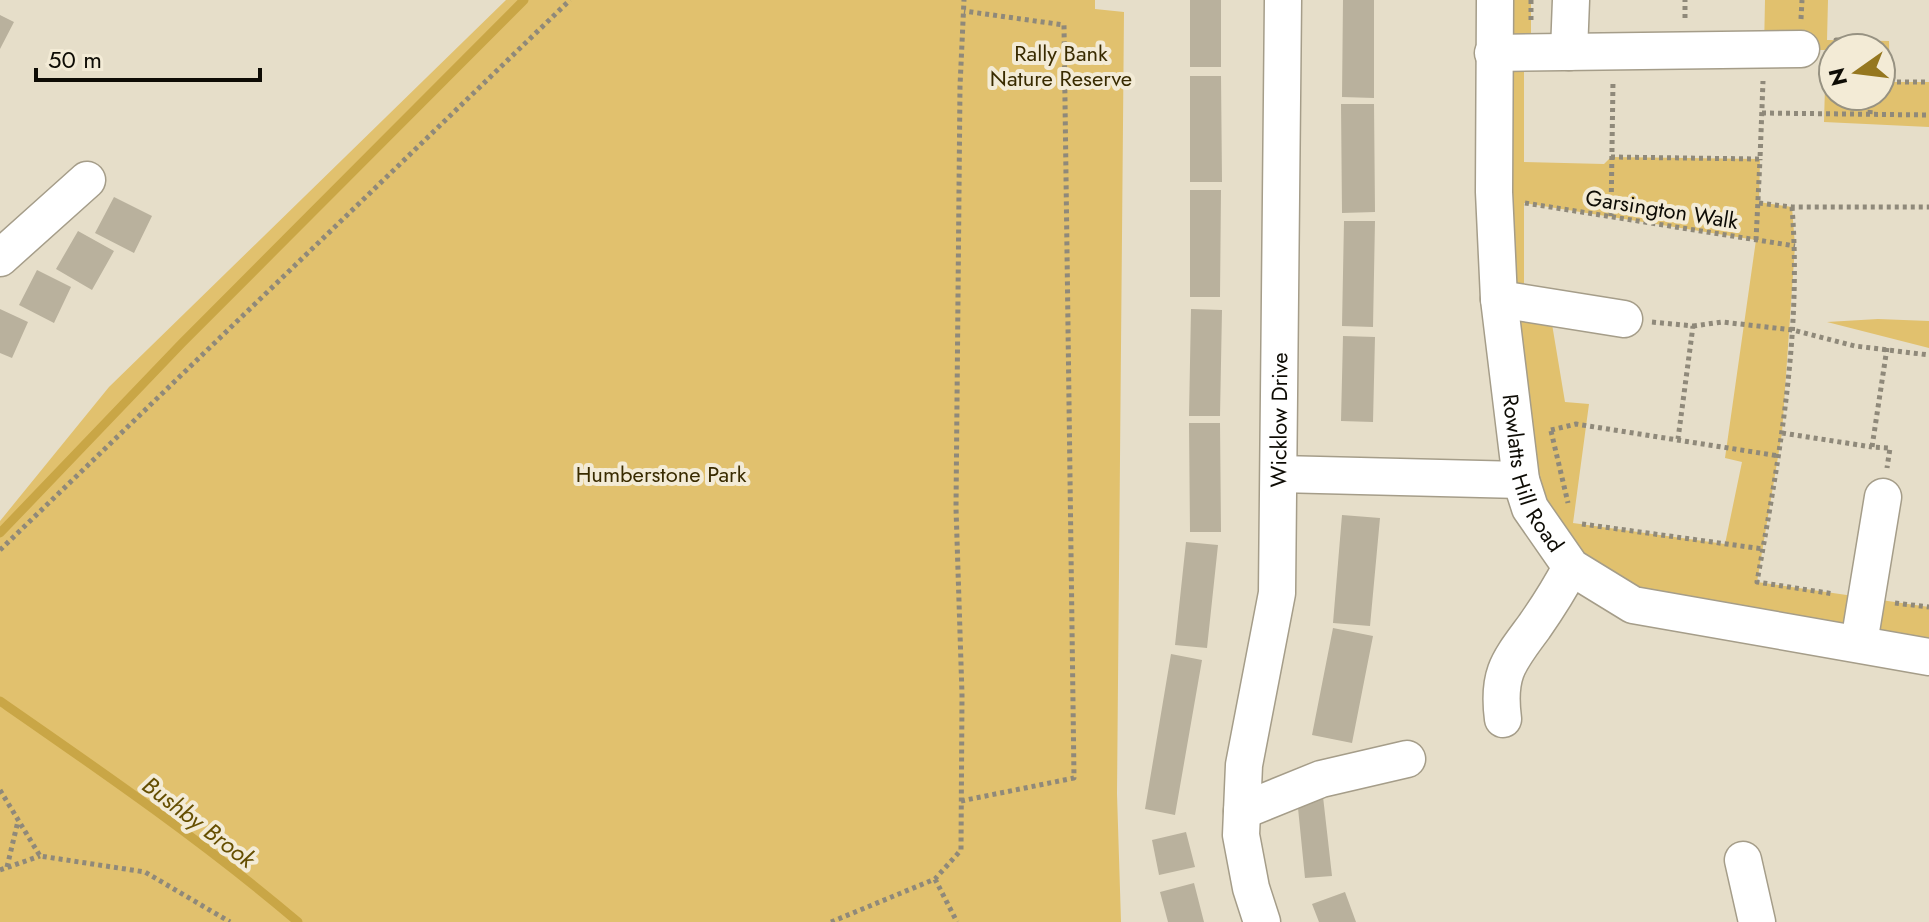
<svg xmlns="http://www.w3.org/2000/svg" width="1929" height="922" viewBox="0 0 1929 922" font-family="Jost,sans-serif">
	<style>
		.green { fill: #e1c16e; fill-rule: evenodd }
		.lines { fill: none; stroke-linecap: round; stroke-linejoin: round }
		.stream { stroke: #c9a646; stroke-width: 9 }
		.building { fill: #b9b19d }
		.minor-casing { stroke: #a59d89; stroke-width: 39 }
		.path { stroke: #8f897a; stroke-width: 5; stroke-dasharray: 4 4; stroke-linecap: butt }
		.minor { stroke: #fff; stroke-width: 36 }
		.labels { text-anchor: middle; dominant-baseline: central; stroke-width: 8; stroke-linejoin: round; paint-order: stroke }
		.park-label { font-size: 22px; fill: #392b00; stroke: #f3ebd6 }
		.street-label { font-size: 22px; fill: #0e0c05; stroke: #f3ebd6 }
		.water-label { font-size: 24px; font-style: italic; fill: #654e00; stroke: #f3ebd6 }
	</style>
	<rect width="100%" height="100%" fill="#e6dec9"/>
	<path class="green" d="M506,0H1095V9L1124,12L1117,794L1121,922H0V521L109,387Z
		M1495,0H1531V52L1524,53V162L1604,164L1611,157L1760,159L1759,202L1792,207L1795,246L1782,433L1757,582L1929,607V657L1633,605L1530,508ZM1524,203L1756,240L1725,458L1742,462L1725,544L1573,523L1589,404L1565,402L1549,306L1524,301Z
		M1765,0H1828L1827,40L1889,41L1890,82H1929V127L1824,122L1826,50H1764ZM1833,48H1881V96H1833Z
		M1878,319L1929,321V348L1827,322Z"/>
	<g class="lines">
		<path class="stream" d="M0,533L182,343L524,0
			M0,701C101,771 204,842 298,922"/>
	</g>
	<path class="building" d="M1190,0H1221V67H1190Z
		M1343,0H1374V98L1342,97Z
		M0,15L14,22L0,49Z
		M1190,76H1221L1222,182H1190Z
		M1341,104H1374L1375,212L1342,213Z
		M1190,190H1221L1220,297H1190Z
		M114,197L152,216L134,253L95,233Z
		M1344,221H1375L1373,327L1342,326Z
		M78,231L114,251L92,290L56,269Z
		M37,270L71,287L54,323L19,305Z
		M0,309L28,322L12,358L0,353Z
		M1191,309L1222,310L1220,416H1189Z
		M1343,336L1375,337L1373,422L1341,421Z
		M1189,423H1220L1221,532H1190Z
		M1342,515L1380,518L1370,626L1333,623Z
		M1186,542L1218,545L1207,648L1175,645Z
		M1333,628L1373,636L1352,743L1312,735Z
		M1171,654L1202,660L1175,815L1145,809Z
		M1321,779L1332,876L1305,878L1297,798Z
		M1186,832L1195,867L1159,875L1152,840Z
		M1194,883L1204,922H1168L1160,892Z
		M1345,892L1356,922H1319L1312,904Z"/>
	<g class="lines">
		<g class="minor-casing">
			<g id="minor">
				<path id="s1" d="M1495,0L1494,192L1499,299L1521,480L1530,508L1571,567L1633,605L1929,657"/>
				<path d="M1569,52L1571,0"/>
				<path d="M1493,53L1801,49"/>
				<path d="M0,258L87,180"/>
				<path d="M1499,299L1624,319"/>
				<path d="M1279,474L1521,480"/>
				<path d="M1859,643L1883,497"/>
				<path d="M1503,719C1497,673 1509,661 1534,627C1548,607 1560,588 1571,567"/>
				<path d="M1242,811L1321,779L1407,759"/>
				<path d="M1743,860L1757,922"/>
				<path id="s2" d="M1262,922L1251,888L1241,835L1244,765L1277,593L1283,0"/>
			</g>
		</g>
		<path class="path" d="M1531,0V23
			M1685,18V0
			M1801,19L1802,0
			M1837,48L1836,40L1874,41L1873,48
			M1825,82H1833
			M1881,82H1929
			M1762,113L1929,115
			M1870,114L1871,96
			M1611,157L1760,159L1763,81
			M1525,203L1795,246
			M1759,203L1792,207H1929
			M1792,207C1802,333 1779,458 1757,582L1834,594
			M1611,216L1613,81
			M1756,240L1760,159
			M1652,322L1693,326L1678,439
			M1693,326L1722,322L1793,330L1855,346L1929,355
			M1887,348L1872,447L1890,448L1887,468
			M1551,430L1576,424L1779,456
			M1551,431L1568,503
			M1782,433L1872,447
			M1582,524L1763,549
			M0,550L570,0
			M1895,603L1929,607
			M0,790L40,856L145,872L230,922
			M961,801L1074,778L1064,25L964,11
			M7,867L18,821
			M0,870L40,856
			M935,879L957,922
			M831,922L935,879L961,850L962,695L956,508L960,86L964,0"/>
		<use href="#minor" class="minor"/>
	</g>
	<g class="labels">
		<g class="park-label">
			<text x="1061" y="53">Rally Bank<tspan x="1061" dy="25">Nature Reserve</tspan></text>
			<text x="661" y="474">Humberstone Park</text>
		</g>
		<g class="street-label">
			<text transform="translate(1662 209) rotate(9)">Garsington Walk</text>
			<text stroke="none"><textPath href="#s2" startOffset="508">Wicklow Drive</textPath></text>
			<text stroke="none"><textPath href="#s1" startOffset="478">Rowlatts Hill Road</textPath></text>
		</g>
		<g class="water-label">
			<text transform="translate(199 822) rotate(37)">Bushby Brook</text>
		</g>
	</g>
	<g transform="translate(1857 72) rotate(256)"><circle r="38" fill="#f3ebd6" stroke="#979282" stroke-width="2"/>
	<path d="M0-6L14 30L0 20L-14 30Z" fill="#95771f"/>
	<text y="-12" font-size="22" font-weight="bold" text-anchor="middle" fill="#0e0c05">N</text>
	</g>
	<path d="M36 68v12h224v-12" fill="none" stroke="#0e0c05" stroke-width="4"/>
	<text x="48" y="68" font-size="24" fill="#0e0c05" stroke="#f3ebd6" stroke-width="6" paint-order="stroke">50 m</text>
</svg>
